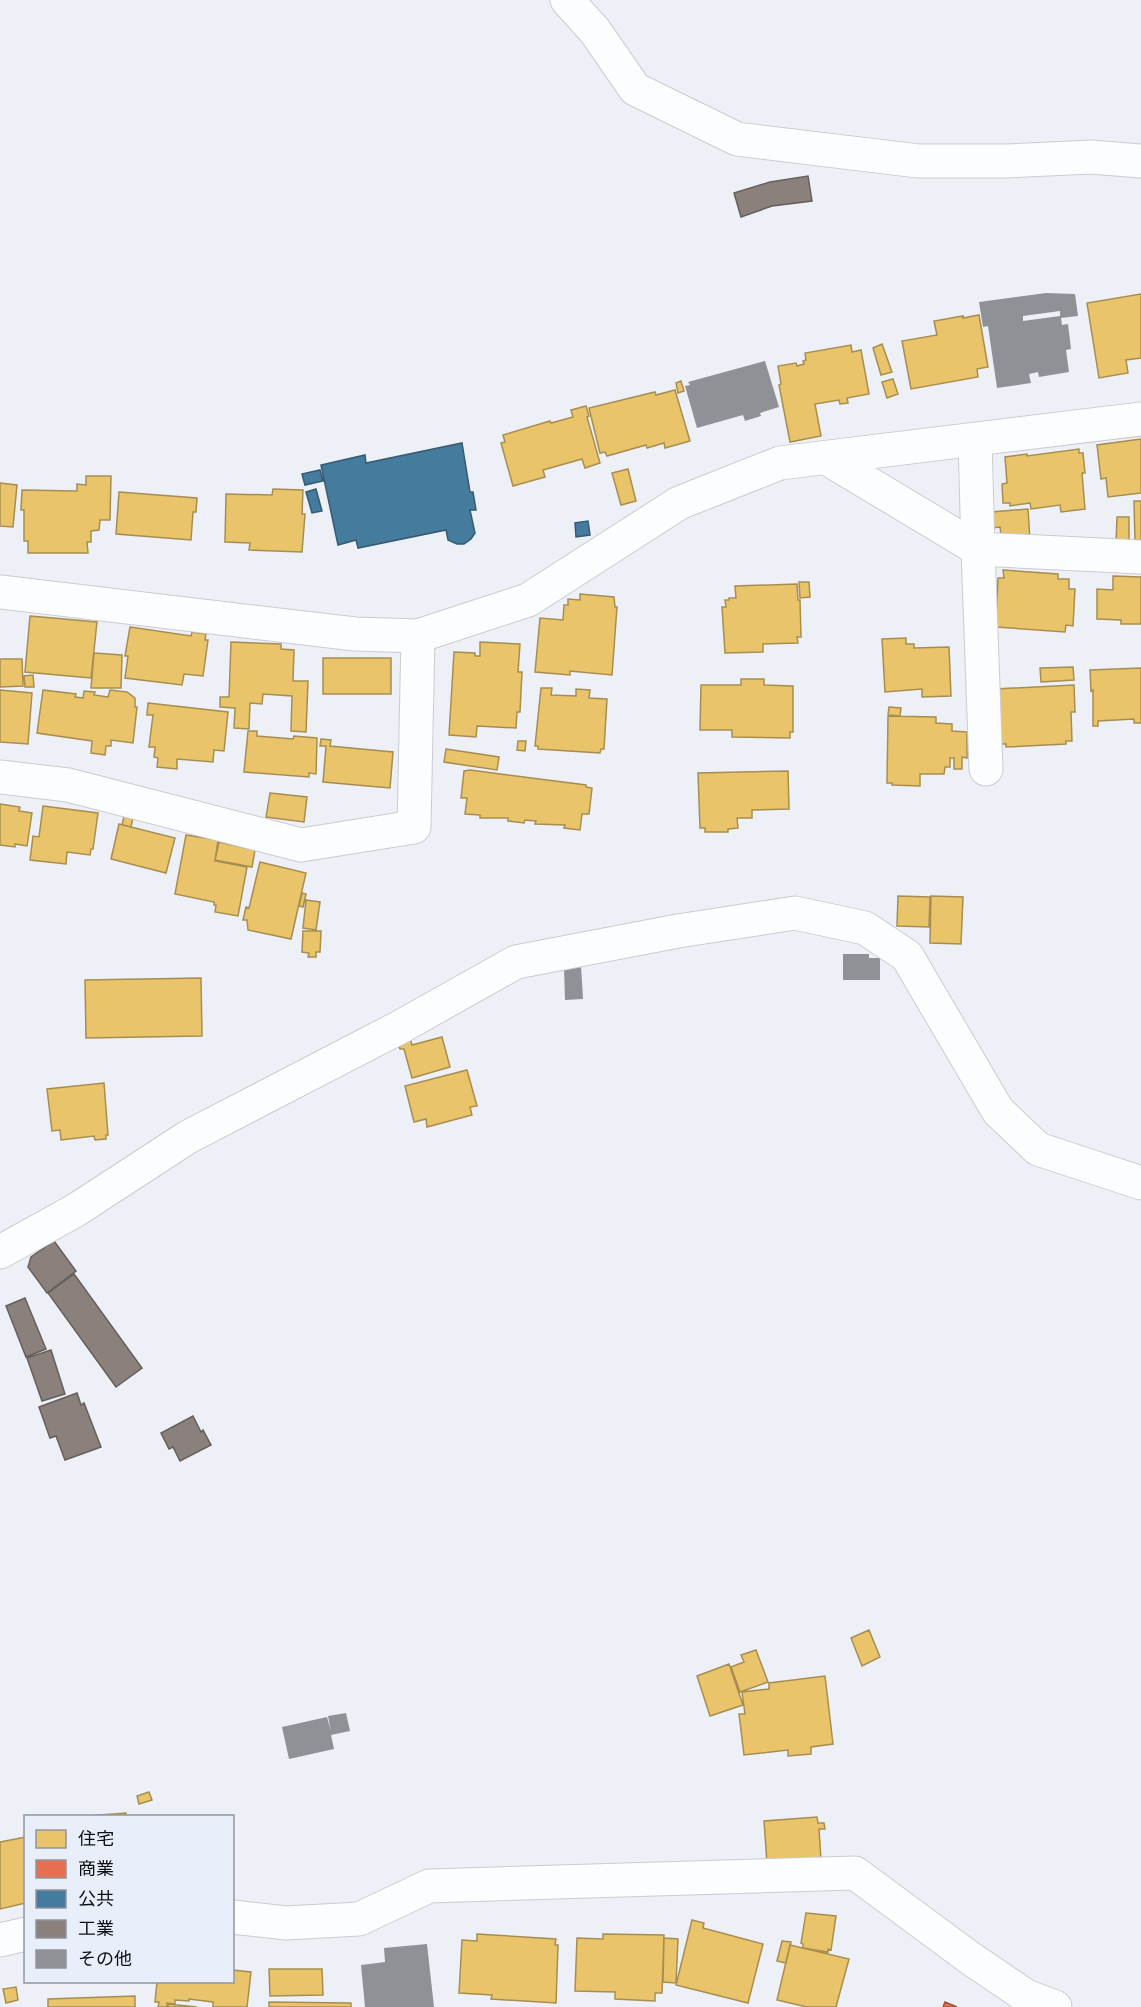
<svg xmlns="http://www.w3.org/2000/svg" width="1141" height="2007" viewBox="0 0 1141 2007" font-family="'Roboto Serif','Noto Sans JP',serif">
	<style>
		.homes { fill: #e9c46a; stroke: #a78e50; stroke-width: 1.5 }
		.shops { fill: #e76f51; stroke: #a6523e; stroke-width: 1.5 }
		.public { fill: #457b9d; stroke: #345b74; stroke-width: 1.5 }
		.industry { fill: #8a817c; stroke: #655f5c; stroke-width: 1.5 }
		.building { fill: #909196; fill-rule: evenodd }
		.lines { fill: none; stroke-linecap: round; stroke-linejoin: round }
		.street-casing { stroke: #caccd1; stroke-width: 35 }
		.street { stroke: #fcfdfe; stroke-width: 33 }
	</style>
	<rect width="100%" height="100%" fill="#edf0f6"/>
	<path class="homes" d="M1141,294V358L1126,360L1128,373L1099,378L1087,303Z
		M979,315L988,367L977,369L978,377L911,389L902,341L937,335L934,321L963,316V318Z
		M882,344L892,372L881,375L873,348Z
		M851,345L852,352L861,350L869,394L847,398L848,403L840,404L839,400L815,404L821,436L790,442L779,385L781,384L778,366L796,363L797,366L804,364L803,361L806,360L805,353Z
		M893,379L898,394L887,398L882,382Z
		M681,381L684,391L678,393L676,383Z
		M675,390L690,441L665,448L664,443L647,448L646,445L607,456L605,452L600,453L589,408L655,392L656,395Z
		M586,406L589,416L587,417L600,463L585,468L582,459L543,470L545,477L513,486L501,443L505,442L503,435L550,421L551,423L573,417L571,410Z
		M1141,439V493L1108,497L1106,478L1101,479L1097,445Z
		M1079,449V453H1083L1085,473H1082L1085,509L1061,512L1060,505L1031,509L1030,503L1010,506V503H1003L1002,484L1007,483L1005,457L1027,454V456Z
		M628,469L636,501L621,505L612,473Z
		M86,476H111L110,520H100L99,530L91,531V542H87L88,553H28V541H24V510H21L22,490L77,491V484L86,485Z
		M0,483L17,485L13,527L0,526Z
		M273,489L303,490L302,514H305L302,552L249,550L250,543L225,542L226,494L272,495Z
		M119,492L197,498L196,512H193L191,540L116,534Z
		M1134,501H1141V540H1135Z
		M1028,509L1030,540L1002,542L1000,527L992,528L991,512Z
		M1117,517H1129V544H1116Z
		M1003,570L1058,574V579H1069V589H1075L1073,626L1066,625L1065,632L996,627L998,578H1004Z
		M1113,576L1141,577V624H1121V620L1097,619V589L1113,590Z
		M799,582H809L810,597L800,598Z
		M797,584L798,600H800L801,637H797L798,643L763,644V652L725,653L722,607H726L725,600H729V598H736L735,586Z
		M580,594L614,597L615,607H617L612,675L570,671V675L535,672L540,618L563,620L564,605H568V599L580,600Z
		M30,616L97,622L91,678L25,672Z
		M130,627L191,636L192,632L206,634L205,640H208L203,676L184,674L182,685L125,678L128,656H125Z
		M906,638V644H914V648L949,647L951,696L922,697V689L885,692L882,639Z
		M231,642L281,644V649L294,650L293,681H308L306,732L291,731L292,696L263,694L262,704L250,703L249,729L234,728L235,708L220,707V697H229Z
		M480,642L520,644L518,672H522L520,712H517L516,728L477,726L476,737L449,735L454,652L475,653V656H480Z
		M94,653L122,655L121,688H91Z
		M323,658H391V694H323Z
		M0,659H22L23,686L0,687Z
		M1073,667L1074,680L1041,682L1040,668Z
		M1141,668V723H1134V719L1098,721V726H1093V690L1091,691L1090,670Z
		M33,675L34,687H25L24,676Z
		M741,679H764V685L793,686V732H790V738L732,737V730H700L701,685H741Z
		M1074,685L1075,712H1071L1072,741H1066V744L1006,747V744H998L995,689Z
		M541,688H552L551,695L576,696V689L590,690L589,698L607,699L604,749H601L600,753L538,749V746H535Z
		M0,690L32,693L28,744L0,742Z
		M43,690L76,694L75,697L83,698L84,691L95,692L94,695L108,697L110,690L127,692L135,698V707H137L133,743L111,740V746H106L105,755L91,753L92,741L37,733Z
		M148,703L228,712L224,751L214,750L213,762L177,759V769L157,767L158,758L154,757L155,747H149L153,715H147Z
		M889,707L901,708L900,716L888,715Z
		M888,716L936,717V723L952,724V731L967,732V758L962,757V769H954V758H950V767H945L944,774H920V786L892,785V783H887Z
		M248,731H257V736L293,739L294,736L317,738L316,774L309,773V777L244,772Z
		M321,739L331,740L330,746L393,752L390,788L323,782L326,746H320Z
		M518,741H526L525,751L517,750Z
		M446,749L499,757L497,770L444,762Z
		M470,770L586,785V787L592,788L589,814H582L580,830L564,828L565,825L535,824L536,821L525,820L524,823L508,821V818H480V815L465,814L467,798H461L464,771Z
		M788,771L789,809L752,810V818H737L738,828L728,829V832H705V828H700L698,773Z
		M270,793L307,797L304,822L266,817Z
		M0,804L20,807L19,811L32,813L27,846L15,844V847L0,845Z
		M43,806L98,813L93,849H91L90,855L67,852L66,864L30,860L33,836L39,837Z
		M124,816L133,817L131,827L122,825Z
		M119,824L175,838L166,873L111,859Z
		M186,835L218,840L215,861L247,867L238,916L215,912L216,905H214V902L175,894Z
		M219,842L255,850L252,867L215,860Z
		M260,862L306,873L291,939L248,930L247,920H243L246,907L249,908Z
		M302,893L306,894L303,907L299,906Z
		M898,896L930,897L929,927L897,926Z
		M931,896L963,897L961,944L930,943Z
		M306,900L320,902L316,930L303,928Z
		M303,931H321L320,952H316V957H308L309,953L302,952Z
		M201,978L202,1036L86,1038L85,980Z
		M442,1037L450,1067L412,1078L404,1049H400L398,1041L410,1038L412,1045Z
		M467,1070L477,1106L470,1107L472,1115L427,1127L426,1119L414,1122L405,1086Z
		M104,1083L108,1135H106V1139L95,1140L94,1136L61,1140L60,1130L52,1131L47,1089Z
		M869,1630L880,1657L862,1666L851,1638Z
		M756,1650L768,1682L740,1692L731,1667L744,1662L741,1655Z
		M729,1664L743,1705L710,1716L697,1676Z
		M825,1676L833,1744L811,1747V1754L788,1756V1750L744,1755L739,1714H745L742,1692L769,1689V1683Z
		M149,1792L152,1800L139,1804L137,1796Z
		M126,1813V1816H137H86Z
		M817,1817L818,1823H824L825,1829H819L821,1860L767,1863L764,1821Z
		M26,1837V1903L0,1909V1842Z
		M806,1913L836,1916L831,1950L828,1949V1952L803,1948V1944L801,1943Z
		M692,1920L704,1923L703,1928L763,1944L748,2003L676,1985Z
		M477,1934L556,1939L555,1945H558L556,2003L491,1999L492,1995L459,1993L462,1940L477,1941Z
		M603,1934L664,1935L662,1993H655V2001L615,1999V1992L575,1991L577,1938L603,1939Z
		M664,1938L678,1939L676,1983L663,1982Z
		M782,1941L791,1942L786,1963L777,1961Z
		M790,1945L849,1959L836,2007H807L777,2000Z
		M269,1969H322L323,1995L270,1996Z
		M232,1970L251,1972L247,2007H213V2002L189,1999V2001L175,2000V2004L167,2003V2007H158L159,2002H155L157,1982H232Z
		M16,1987L18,2000L6,2003L3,1989Z
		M135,1996V2007H48V1999Z
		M269,2002L351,2003V2007H269Z
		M168,2004L197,2007H168Z"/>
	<path class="shops" d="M945,2002L957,2007H943Z"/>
	<path class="public" d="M462,443L470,492H473L476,510H470L475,533L471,539L464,544H457L448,540L446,530L358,548L356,540L338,545L321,465L365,455L366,463Z
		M320,470L323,481L305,485L302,474Z
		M316,489L322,511L312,513L306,492Z
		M588,521L590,535L576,537L575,523Z"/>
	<path class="industry" d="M808,176L812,201L772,206L741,217L734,193L770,182Z
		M54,1241L76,1271L47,1293L28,1267L31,1257Z
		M74,1274L142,1368L116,1387L48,1293Z
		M25,1298L46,1349L26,1357L6,1306Z
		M51,1350L65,1394L42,1401L27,1358Z
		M77,1393L81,1405L84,1403L101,1447L65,1460L56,1436L50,1438L39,1407Z
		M193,1416L201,1432L203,1430L211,1445L180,1461L173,1447L169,1449L161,1433Z"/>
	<path class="building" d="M1046,293L1075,294L1078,316L1061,318L1062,325L1068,324L1071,349L1066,350L1069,372L1039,377L1038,372L1029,374L1031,383L997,388L988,326L983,327L979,302ZM1060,311V316L1023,321V316Z
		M765,361L779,407L760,413L761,416L745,421L743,415L697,428L685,386L690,385L688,382Z
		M843,954H869V958H880V980H843Z
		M581,966L583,999L565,1000L564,967Z
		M346,1713L350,1731L331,1735L334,1749L289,1759L282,1727L327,1717L331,1731L328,1716Z
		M427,1944L434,2007H365L361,1965L385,1962L384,1948Z"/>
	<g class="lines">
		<g class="street-casing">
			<path id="street" d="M567,0L595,31L635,89L737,139L918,161H1006L1091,157L1141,161
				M975,439L978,549L1141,557
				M828,459L978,549L986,769
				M0,592L355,634L418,636L528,600L679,503L780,463L1141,419
				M0,777L68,785L301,845L414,827L418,636
				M0,1252L76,1210L188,1137L402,1026L516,962L678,931L795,913L865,928L907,956L998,1111L1038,1149L1141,1183
				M232,1917L286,1923L359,1919L429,1886L855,1873L970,1958L1026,1996L1055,2007
				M0,1940L26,1934"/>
		</g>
		<use href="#street" class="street"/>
	</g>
	<rect x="24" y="1815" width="210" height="168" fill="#e9effa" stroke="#91959e" stroke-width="1.5"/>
	<rect x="36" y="1830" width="30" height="18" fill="#e9c46a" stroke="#91959e" stroke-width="1.5"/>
	<text x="78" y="1845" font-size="18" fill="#0e0f13">住宅</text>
	<rect x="36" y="1860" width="30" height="18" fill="#e76f51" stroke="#91959e" stroke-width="1.5"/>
	<text x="78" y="1875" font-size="18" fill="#0e0f13">商業</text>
	<rect x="36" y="1890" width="30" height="18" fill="#457b9d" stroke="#91959e" stroke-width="1.5"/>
	<text x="78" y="1905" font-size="18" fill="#0e0f13">公共</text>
	<rect x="36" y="1920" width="30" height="18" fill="#8a817c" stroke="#91959e" stroke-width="1.5"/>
	<text x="78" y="1935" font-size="18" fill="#0e0f13">工業</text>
	<rect x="36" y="1950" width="30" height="18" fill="#909196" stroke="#91959e" stroke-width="1.5"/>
	<text x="78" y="1965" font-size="18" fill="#0e0f13">その他</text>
</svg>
